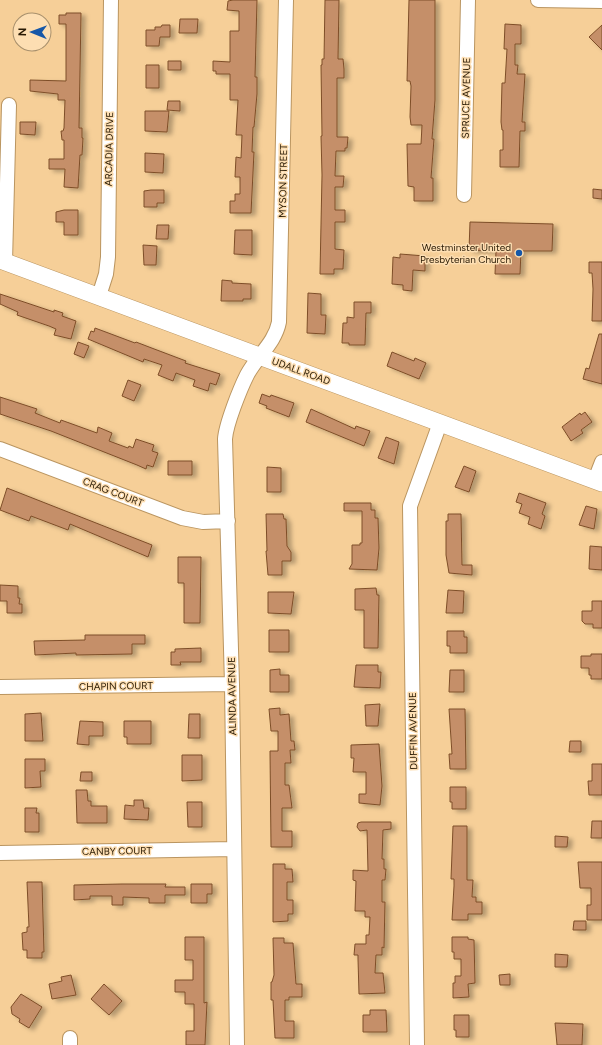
<svg xmlns="http://www.w3.org/2000/svg" width="602" height="1045" viewBox="0 0 602 1045" font-family="Figtree,sans-serif">
	<style>
		.building { fill: #c58f69; stroke: #7e4e28; filter: url(#shadow) }
		.lines { fill: none; stroke-linecap: round; stroke-linejoin: round }
		.minor-casing { stroke: #ba9560; stroke-width: 16 }
		.major-casing { stroke: #ba9560; stroke-width: 18 }
		.minor { stroke: #fff; stroke-width: 14 }
		.major { stroke: #fff; stroke-width: 17 }
		.poi-dot { fill: #1657a8; stroke: #fddeb2; stroke-width: 1.5 }
		.labels { text-anchor: middle; dominant-baseline: central; stroke-width: 3; stroke-linejoin: round; paint-order: stroke }
		.street-label { font-size: 10px; fill: #291a04; stroke: #fddeb2 }
		.poi-label { font-size: 10px; fill: #291a04; stroke: #fddeb2; text-anchor: end }
	</style>
	<defs>
		<filter id="shadow"><feDropShadow dx="4.5" dy="2.5" stdDeviation="2" flood-color="#0004"/></filter>
	</defs>
	<rect width="100%" height="100%" fill="#f6cf98"/>
	<path class="building" d="M233,0H257L255,77H257V94L254,127H253L252,152H254L251,213H230V201H235V194H240V177H235L236,157L241,158L242,135H236L238,100H230V74H216V71H213V61L230,62V31H239V11L227,10L228,1Z
		M325,0H339L338,59H343L344,69V78H337V137H348L347,148H345V151H336L335,176H344L343,187H335V210H345V222H335V249L344,250L343,269H334V274H320L322,175L321,136H322L321,65H322V59H324Z
		M409,0H435V100L432,139H434L431,178H433V201H414V187L408,186L407,144H421L422,125H411L410,117L411,86L410,81H407Z
		M66,13H81L79,128H82V138H83L82,155H80L78,188L64,187L65,169H49V159H64V140H62L61,131H63L64,128L65,100H58V94L30,91V80L66,81V24H59V15H66Z
		M180,19H198L197,33H179Z
		M505,24L521,25V44H515V65H518L517,74H525L522,122H525V131H520L519,167H500V150H503V130H502L501,122L502,83H505L507,49H504Z
		M162,25H170V37H160L159,46H146V30H155V27H161Z
		M602,25V50L589,37Z
		M168,61H181V70H168Z
		M146,65H159V88H146Z
		M168,101H180V111L167,110Z
		M145,111H169L167,132L145,131Z
		M20,122H36L35,135L20,134Z
		M145,153L164,154L163,173L145,172Z
		M593,189L602,190V199L593,198Z
		M151,190H164V203H157V207H144V191Z
		M64,210H78V235H64V222H56V212Z
		M470,222L553,224L552,251H521L520,274H495L496,251L469,250Z
		M157,225H169L168,239H156Z
		M235,230H252V255L234,254Z
		M143,245L157,246L156,265H144Z
		M400,254L425,256V271L413,270L412,291L403,290V285L392,284L393,257L400,258Z
		M589,262H602V321H592L593,289L592,273H589Z
		M222,280L232,281V283L251,284V299H243V301H221Z
		M308,293L321,294V315H326L325,334L307,333Z
		M0,294L54,312V310L63,313L62,316L76,321L71,339L54,335L56,329L49,326L17,315L18,312L0,304Z
		M354,302H371V313H366L365,345H349V343H342L343,323H347V317L354,318Z
		M95,328L135,343L136,342L149,347L186,361L185,363L220,374L216,385L210,383L208,391L193,386L195,380L176,373L173,381L158,375L162,365L144,359L143,362L88,339L91,331L94,332Z
		M599,334H602V384L583,379L586,368L589,369Z
		M78,342L89,346L84,358L74,354Z
		M392,352L414,361L415,358L426,363L419,379L387,366Z
		M128,380L141,385L134,401L122,396Z
		M262,394L270,397L271,395L294,403L289,417L266,408L267,406L259,403Z
		M0,397L37,409L35,413L60,423L61,420L97,433L98,427L112,433L109,441L128,448L129,446L133,448L136,439L154,445L152,451L158,453L153,467L147,465L146,469L137,465L51,431L0,414Z
		M311,409L355,429L356,426L370,431L364,446L306,422Z
		M585,412L592,422L581,430L583,433L571,441L562,427L580,413L581,415Z
		M386,437L399,442L394,464L378,458Z
		M168,461H192V475H168Z
		M464,466L476,471L469,492L455,487Z
		M267,467L281,468V492H267Z
		M7,488L152,545L148,557L70,524L68,530L31,516L29,521L0,510Z
		M519,493L546,503L542,514L545,516L541,529L528,524L530,517L519,513L522,504L516,502Z
		M344,503H371V510H375V518H378L379,548L377,570L349,569L352,564V545H360V543H362V511H344Z
		M586,506L597,509L594,529L579,525Z
		M266,514H283L284,519H286L287,546L291,552V561H282V575H268L266,551H267Z
		M448,514H461L462,565H472V575L449,573L446,555V521H448Z
		M590,546L602,547V570L589,569Z
		M178,557H201L200,623H184V583H178Z
		M0,585L18,586V598H20L19,604H22V613H7V601H0Z
		M376,588L377,595H379L378,648H364V610H355V589Z
		M448,590L464,591L463,613H446Z
		M268,592H294L291,614L268,613Z
		M592,601H602V628H593V624H585L582,621V611H592Z
		M269,630H289V652H269Z
		M447,631H464V637H467V653H450V646H447Z
		M85,635H145V644H132V654L76,655V653L35,655L34,641L85,640Z
		M201,648V662H180L181,665H171V652H175V649Z
		M591,654H602V679H591V675H589V668H581V656H591Z
		M356,665H378V672H381L380,688L354,687Z
		M280,669V675H289V692H270V670Z
		M450,670H464V692H449Z
		M380,704L378,726H366L365,705Z
		M280,708V715L289,714L291,741H294L295,750H290L291,763H285V785H289L292,808H282V831H292V847H271L270,751H278V731H271L269,709Z
		M449,709H465L466,769H450L449,754H452Z
		M41,713L43,741H25V714Z
		M189,714H200V738H188Z
		M80,721L103,722V736H89V745L77,744Z
		M124,721H151V744H127V737H124Z
		M570,741H581V752H569Z
		M379,744L382,786L380,805L359,803V794H366V772H353L354,758H351V745Z
		M182,755H202V780L182,781Z
		M25,759H45V771H40L41,787L25,788Z
		M592,764H602V795H589L588,781H592Z
		M81,772H92V781H80Z
		M450,787H466V809H452V802H450Z
		M76,790H87L88,801H91V806H107V823H77Z
		M134,800H143L144,808H149L148,820L124,819L125,805L134,806Z
		M187,802H202V827H188Z
		M25,808H37L36,813H39V832H25Z
		M592,821H602V838H591Z
		M361,822H391V829L383,830L382,859H384V869H386L385,880H382V902H385L384,948L382,947V955H376L375,973H383L385,993L359,994L358,959V955H354L355,944H366V935H369L370,917H365V911H355L356,881L353,880V870L368,871L367,830L360,831L357,827L358,823Z
		M453,826H467V880H473L472,897H476V902H482V914H468V920H452L454,886V879H451Z
		M555,836L568,837L567,847H555Z
		M578,862H602V920H587V905H591V888H580Z
		M273,864H285V869H292L293,882H287V900H293V914H288V921L273,922Z
		M27,882H42L44,952H42V958H27V950H23L22,933L27,932V927H29Z
		M122,884H166L165,887H185V895H165V903H149V898L123,897V905H112V896H90V899L74,900V885Z
		M191,884H212V894H207V903H191Z
		M574,921H586V930H573Z
		M185,937H204V1003L207,1002L205,1045H186V1031H194V1004H185V992H175V980H193V960H185Z
		M452,937H468V939L474,940L475,983L468,984L469,997L453,998V983H455V976H461V959H454V952H452Z
		M273,938H284V943H293L296,984H302V997H289V1000H285V1021H294V1038H275L273,1000H271V982H272L274,975Z
		M555,954L568,955L567,967H555Z
		M510,974V985H500L499,975Z
		M71,975L76,995L52,999L49,984L62,981L61,977Z
		M104,984L122,1001L109,1015L91,999Z
		M21,994L42,1007L29,1028L19,1022L20,1019L12,1014L11,1007Z
		M370,1010H386L387,1032H363V1015H370Z
		M454,1015H469V1037H456V1030H454Z
		M555,1023L583,1024L582,1045H557Z"/>
	<g class="lines">
		<g class="minor-casing">
			<path id="minor" d="M538,0L602,1
				M464,195L468,0
				M5,262L9,105
				M99,296L106,274L108,257L111,0
				M0,449L182,518L203,522L228,521
				M595,480L602,462
				M0,687L232,684
				M0,853L234,849
				M70,1045V1038
				M237,1045L232,684L225,439C226,424 240,389 247,375C257,356 275,343 279,322L286,0
				M417,1045L410,506L440,423"/>
		</g>
		<g class="major-casing">
			<path id="major" d="M0,260L602,483"/>
		</g>
		<use href="#minor" class="minor"/>
		<use href="#major" class="major"/>
	</g>
	<circle class="poi-dot" cx="519" cy="253" r="4"/>
	<g class="labels">
		<g class="street-label">
			<text transform="translate(466 98) rotate(-89)">SPRUCE AVENUE</text>
			<text transform="translate(109 149) rotate(-89)">ARCADIA DRIVE</text>
			<text transform="translate(283 181) rotate(-89)">MYSON STREET</text>
			<text transform="translate(301 371) rotate(20)">UDALL ROAD</text>
			<text transform="translate(113 492) rotate(21)">CRAG COURT</text>
			<text transform="translate(116 686) rotate(-1)">CHAPIN COURT</text>
			<text transform="translate(232 696) rotate(-91)">ALINDA AVENUE</text>
			<text transform="translate(413 731) rotate(-91)">DUFFIN AVENUE</text>
			<text transform="translate(117 851) rotate(-1)">CANBY COURT</text>
		</g>
		<g class="poi-label">
			<text x="511" y="247">Westminster United<tspan x="511" dy="12">Presbyterian Church</tspan></text>
		</g>
	</g>
	<g transform="translate(32 32) rotate(271)"><circle r="19" fill="#fddeb2" stroke="#a8906c"/>
	<path d="M0-3L7 15L0 10L-7 15Z" fill="#1657a8"/>
	<text y="-6" font-size="11" font-weight="bold" text-anchor="middle" fill="#291a04">N</text>
	</g>
</svg>
